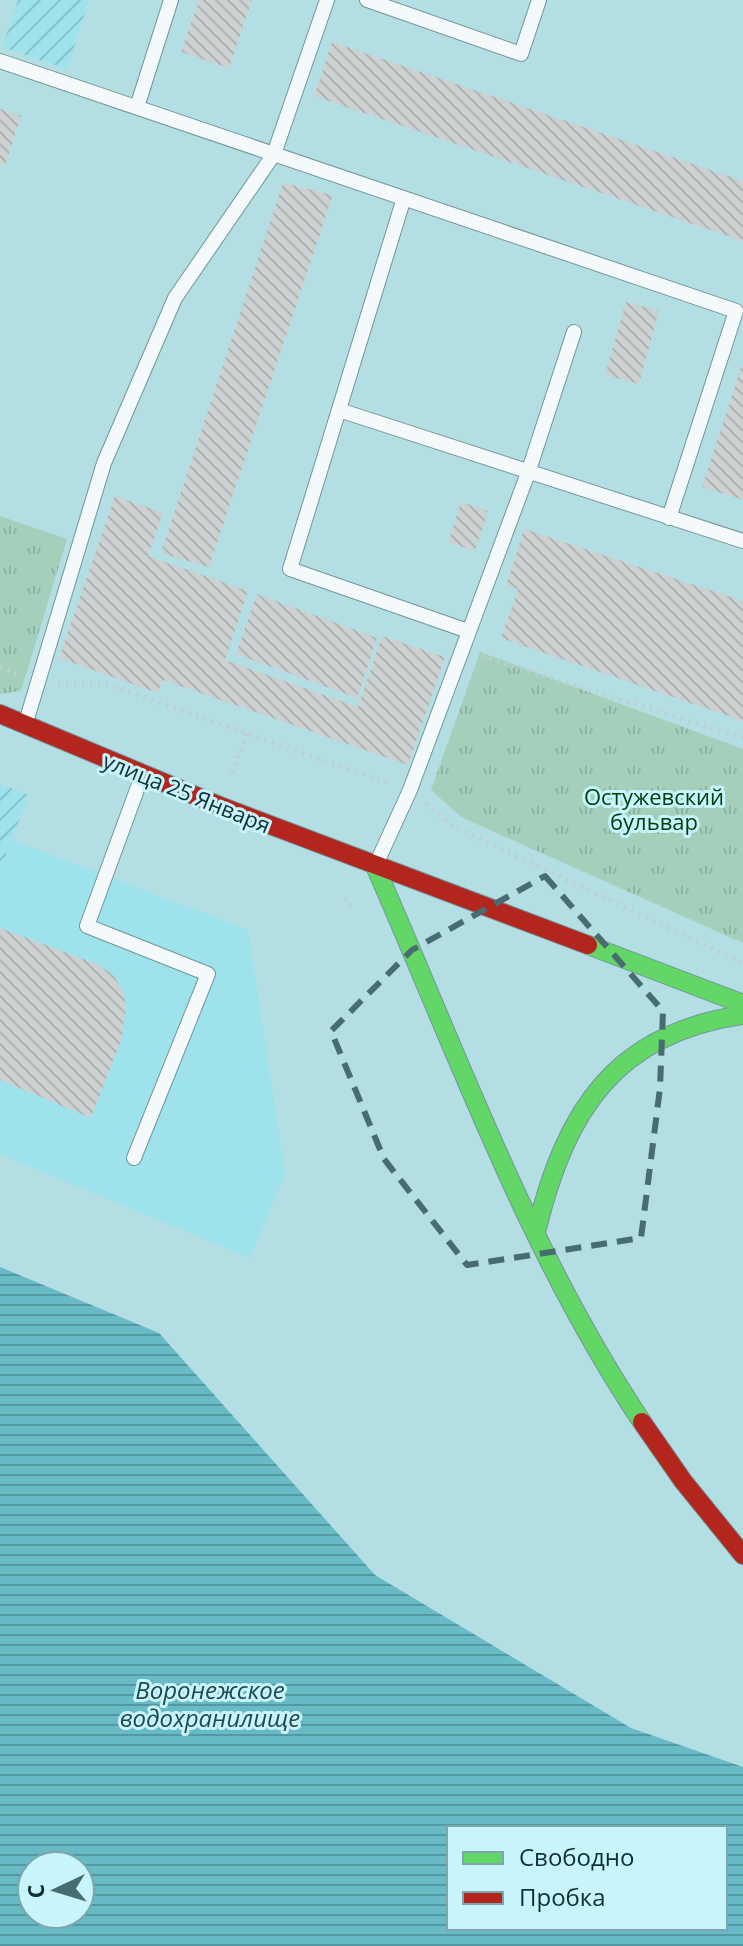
<svg xmlns="http://www.w3.org/2000/svg" width="743" height="1946" viewBox="0 0 743 1946" font-family="'Open Sans',sans-serif">
	<style>
		.built { fill: #9ee2eb }
		.industrial { fill: url(#industrial-furrows) }
		.park { fill: url(#park-tufts) }
		.water { fill: url(#water-rules); fill-rule: evenodd }
		.building { fill: url(#building-back-hatch) }
		.lines { fill: none; stroke-linecap: round; stroke-linejoin: round }
		.lane-casing { stroke: #72959a; stroke-width: 16 }
		.fast-casing { stroke: #72959a; stroke-width: 20 }
		.jam-casing { stroke: #72959a; stroke-width: 20 }
		.path { stroke: #c1cecf; stroke-width: 5; stroke-dasharray: 2 6; stroke-linecap: butt }
		.lane { stroke: #f4fafb; stroke-width: 14 }
		.fast { stroke: #63d668; stroke-width: 18 }
		.jam { stroke: #b3261e; stroke-width: 18 }
		.marked { fill: none; stroke: #486d71; stroke-width: 6; stroke-dasharray: 16 10; stroke-linejoin: round }
		.labels { text-anchor: middle; dominant-baseline: central; stroke-width: 6; stroke-linejoin: round; paint-order: stroke }
		.street-label { font-size: 22px; fill: #0f3034; stroke: #c8f5fb }
		.park-label { font-size: 22px; fill: #00400f; stroke: #c8f5fb }
		.water-label { font-size: 24px; font-style: italic; fill: #1e4a50; stroke: #c8f5fb }
	</style>
	<defs>
		<pattern id="industrial-furrows" width="10" height="10" patternUnits="userSpaceOnUse" patternTransform="scale(2)"><rect width="10" height="10" fill="#9ee2eb"/><path d="M-1 1l2-2M0 10L10 0M9 11l2-2" fill="none" stroke="#87c2ca"/></pattern>
		<pattern id="park-tufts" width="24" height="20" patternUnits="userSpaceOnUse" patternTransform="scale(2)"><rect width="24" height="20" fill="#a4d0bb"/><path d="M3 7l-1-3M5 7V3M7 7l1-3M15 17l-1-3M17 17v-4M19 17l1-3" fill="none" stroke="#8cb3a1"/></pattern>
		<pattern id="water-rules" width="6" height="5" patternUnits="userSpaceOnUse" patternTransform="scale(2)"><rect width="6" height="5" fill="#68bbc6"/><path d="M0 2.5h6" fill="none" stroke="#5498a2"/></pattern>
		<pattern id="building-back-hatch" width="6" height="6" patternUnits="userSpaceOnUse" patternTransform="scale(2)"><rect width="6" height="6" fill="#cdd1d1"/><path d="M-1 5l2 2M0 0l6 6M5-1l2 2" fill="none" stroke="#afb4b4"/></pattern>
	</defs>
	<rect width="100%" height="100%" fill="#b3dee3"/>
	<path class="built" d="M12,840L248,930L285,1173L250,1258L0,1154V869Z"/>
	<path class="industrial" d="M18,0H89L67,69L2,47Z
		M0,784L29,795L0,869Z"/>
	<path class="park" d="M0,516L67,539L21,691L0,694Z
		M480,652L743,749V943L461,817L431,790Z"/>
	<path class="water" d="M0,1267L159,1333L375,1575L631,1728L743,1767V1946H0ZM449,1828H725V1928H449ZM32,1866H80V1914H32Z"/>
	<path class="building" d="M199,0H252L229,68L181,52Z
		M332,42L743,181V241L314,96Z
		M0,109L21,116L5,166L0,164Z
		M283,183L333,195L209,567L161,553Z
		M626,302L659,311L639,384L605,375Z
		M742,365H743V500L702,487Z
		M115,496L163,513L148,556L248,591L225,660L358,707L382,636L445,657L408,765L163,680L158,693L59,658Z
		M461,502L488,511L475,551L448,542Z
		M524,529L743,601V721L501,638L518,589L506,586Z
		M257,594L377,638L357,698L236,654Z
		M0,928L99,965L114,976L123,992L126,1007L121,1041L91,1118L0,1080Z"/>
	<g class="lines">
		<g class="lane-casing">
			<path id="lane" d="M367,0L521,54L539,0
				M0,61L736,311L669,518
				M137,107L171,0
				M403,201L290,569L468,631
				M339,410L743,541
				M26,722L104,463L175,298L274,154L327,0
				M378,860L410,790L528,473L574,332
				M134,1158L208,974L87,926L142,776"/>
		</g>
		<g class="fast-casing">
			<path id="fast" d="M375,866C457,1052 528,1252 642,1422
				M588,945L743,1004
				M537,1228C566,1111 615,1033 743,1015"/>
		</g>
		<g class="jam-casing">
			<path id="jam" d="M0,714L220,806L588,945
				M642,1422L683,1481L743,1555"/>
		</g>
		<path class="path" d="M482,656L743,738
			M0,667L21,676
			M58,683H103L391,784
			M232,773L247,733
			M426,804L453,826L743,963
			M345,898L354,910"/>
		<use href="#lane" class="lane"/>
		<use href="#fast" class="fast"/>
		<use href="#jam" class="jam"/>
	</g>
	<path class="marked" d="M545,876L663,1011L660,1088L641,1238L467,1265L384,1159L331,1031L412,950Z"/>
	<g class="labels">
		<g class="street-label">
			<text transform="translate(187 792) rotate(22)">улица 25 Января</text>
		</g>
		<g class="park-label">
			<text x="654" y="796">Остужевский<tspan x="654" dy="25">бульвар</tspan></text>
		</g>
		<g class="water-label">
			<text x="210" y="1689">Воронежское<tspan x="210" dy="28">водохранилище</tspan></text>
		</g>
	</g>
	<rect x="447" y="1826" width="280" height="104" fill="#c8f5fb" stroke="#7ea6ab" stroke-width="2"/>
	<rect x="463" y="1852" width="40" height="12" fill="#63d668" stroke="#7ea6ab" stroke-width="2"/>
	<text x="519" y="1866" font-size="24" fill="#0f3034">Свободно</text>
	<rect x="463" y="1892" width="40" height="12" fill="#b3261e" stroke="#7ea6ab" stroke-width="2"/>
	<text x="519" y="1906" font-size="24" fill="#0f3034">Пробка</text>
	<g transform="translate(56 1890) rotate(266)"><circle r="38" fill="#c8f5fb" stroke="#7ea6ab" stroke-width="2"/>
	<path d="M0-6L14 30L0 20L-14 30Z" fill="#486d71"/>
	<text y="-12" font-size="22" font-weight="bold" text-anchor="middle" fill="#0f3034">С</text>
	</g>
</svg>
